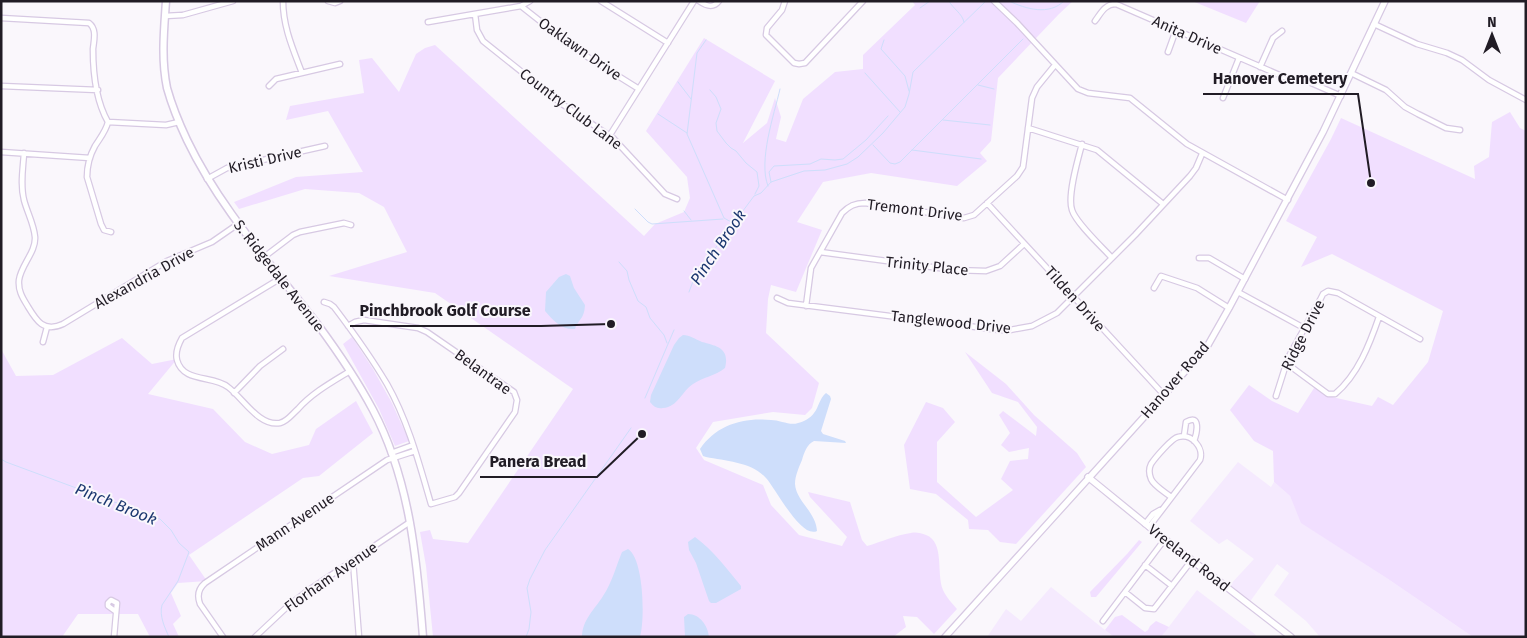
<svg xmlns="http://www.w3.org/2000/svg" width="1527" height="638" viewBox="0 0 1527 638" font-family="'Fira Sans',sans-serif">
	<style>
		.built { fill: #f5eafe }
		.green { fill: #f1dfff }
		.water { fill: #cedefb }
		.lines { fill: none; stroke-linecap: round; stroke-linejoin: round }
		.stream { stroke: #cedefb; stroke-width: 1 }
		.minor-casing { stroke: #d7c9e3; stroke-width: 7 }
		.tertiary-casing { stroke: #d7c9e3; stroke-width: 8 }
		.secondary-casing { stroke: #d7c9e3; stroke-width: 9 }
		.minor { stroke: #fff; stroke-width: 4.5 }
		.tertiary { stroke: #fff; stroke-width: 5.5 }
		.secondary { stroke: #fff; stroke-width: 6 }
		.labels { text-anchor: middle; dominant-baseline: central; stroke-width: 4; stroke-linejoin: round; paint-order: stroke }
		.street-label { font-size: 15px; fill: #211c25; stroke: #faf7fc }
		.water-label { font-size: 16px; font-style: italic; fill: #1c3870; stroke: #faf7fc }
		.leader { fill: none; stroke: #211c25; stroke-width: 2 }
		.callout-dot { fill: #211c25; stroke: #faf7fc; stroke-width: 2 }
		.callout-label { font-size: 16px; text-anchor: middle; font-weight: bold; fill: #211c25; stroke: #faf7fc; stroke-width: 4; stroke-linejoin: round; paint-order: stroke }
	</style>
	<rect width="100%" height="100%" fill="#faf7fc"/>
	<path class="built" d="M1238,462L1271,487L1274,482L1290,496L1302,523L1388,579L1473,637H1320L1306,621L1274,595L1289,573L1277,564L1249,603L1228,587L1254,559L1227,539L1219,544L1190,521Z
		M1051,587L1105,630L1114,637H987L1006,609L1021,621Z
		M1197,590L1256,635L1255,637H1161Z"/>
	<path class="green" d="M912,1H1073L1059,14L998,78L991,141L980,153L987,161L957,186L871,173L823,182L797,222L822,230L796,292L771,285L768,299L766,333L819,383L812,408L805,415L773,412L713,422L696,448L704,460L763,485L771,505L799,535L842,546L847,537L810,497L808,492L850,502L862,540L867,546C881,542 896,535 911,533C916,532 921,533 926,535C945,542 936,573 943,590C946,597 952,603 957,609L934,634L917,617L903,616L906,627L893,637H433L426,566L420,532L430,530L433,539L468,543L573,389L435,293L329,276L407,252L384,207L359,193L305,189L239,209L234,202L296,177L363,172L328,111L286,120L290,106L364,93L359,60L372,58L399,92L416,54L425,48L435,45L644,236L655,224L684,212L690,198L687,177L646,131L704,38L775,81L743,143L767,123L775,98L781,117L776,139L786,142L803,99L835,72L863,69V55L915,5Z
		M1192,1H1260L1246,23Z
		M1510,112L1520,128L1526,131V637H1473L1388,579L1301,523L1290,496L1274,482L1273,451L1254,441L1230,410L1249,385L1272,401L1298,413L1316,385L1332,397L1372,406L1378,397L1393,405L1428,362L1443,311L1332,254L1301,267L1317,237L1286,221L1331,139L1341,118L1475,179L1474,166L1489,157L1492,122Z
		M352,337L373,369L392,403L409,441L395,446L379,409L343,344Z
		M122,338L152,364L177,359L148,394L213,409L245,442L272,454L309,445L316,429L356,401L373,433L319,476L303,478L189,555L207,581L178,583L171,593L181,616L173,624L179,637H150L138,614H78L62,637H1V349L16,376L53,375Z
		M965,352L1006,384L1034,415L1077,453L1086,467L1016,544L1000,542L988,530L969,529L968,520L936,494L910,489L904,445L926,402L943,408L955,422L937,442V482L976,517L1013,490L1001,479L1010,461L1028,459L1029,448L1009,452L1001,445L1010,433L999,415L1003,411L1036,436L1037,427L1018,402L992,393Z
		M1139,540L1142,542L1096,597H1091L1090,592L1127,554Z
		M1122,615L1145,632L1148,630L1150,626L1156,621L1169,627L1161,637H1114L1105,630L1115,617Z"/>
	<path class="water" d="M566,274L570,276L574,288L585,305C584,320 579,318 575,329C561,330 553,320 545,311L546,292L559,277Z
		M683,335C690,335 695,339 702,342C717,346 730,348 725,368C715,376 703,377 693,384C682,391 678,407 663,408C657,409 654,407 650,402L651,395L674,345L679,338Z
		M826,393L830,396L831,399L821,431L823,434L845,441L846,443L814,441C807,444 804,453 802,460C799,467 795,476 795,484C796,501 816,512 817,531C801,539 776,489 766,478C752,462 726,461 706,457L703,456L700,449C716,425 743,417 771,420C780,420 790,426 798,423C803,422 811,418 814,413C819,407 819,399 826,393Z
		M695,537C713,550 727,569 741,586V589L716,603H711L709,601L696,563L689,550L688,542Z
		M628,549C644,559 645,620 640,637H582C582,620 595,609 603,596C612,583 616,566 622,552Z
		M688,614C700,614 708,626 709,637H685L684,617Z"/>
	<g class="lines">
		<path class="stream" d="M949,1C953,9 962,13 964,22
			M1009,1C1026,9 1049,16 1064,1
			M920,8L930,1
			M706,40L697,53L687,134L724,218L733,223
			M884,40L881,49L905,76L909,91
			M865,73L900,112
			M678,82L691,99
			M978,85L994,89
			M710,90L716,97L721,109L716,123L717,131L726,143L731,148L736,151L746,163L757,172L759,186L755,194
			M658,114L687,133
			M943,120L990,125
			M873,145L890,163L895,164L900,162L1023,39
			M912,150L981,159
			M771,182L769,172L774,166L810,164L821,159L835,160L843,159L866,140L888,116
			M768,186C758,161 774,115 780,89
			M635,209L648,222L652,224L723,219
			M684,211L691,220
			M619,262L627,271L629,280L638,301L646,307L650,318L664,335L667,343
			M689,292L695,276L704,266L708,258L754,196L761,193L771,182L804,171L825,170L847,164L858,157L883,133L905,107L909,94L913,72L986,1
			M645,398L674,330
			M1,459L6,462L160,519L171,530L179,543L189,552L178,581L162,605C159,616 165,628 169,637
			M526,637L529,629L531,612L527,588L530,579L545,550L631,428"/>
		<g class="minor-casing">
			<path id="minor" d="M283,1C283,27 293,49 302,73
				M328,1L335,3L340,1
				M601,1L668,43
				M699,1C706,6 713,9 719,1
				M785,1L782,10L767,28L766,35L794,63L799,64L805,63L863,1
				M994,1L1017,23L1078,89L1088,93L1130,98L1187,144L1288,200
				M521,6L578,51L639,89
				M475,14L477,30L483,41L562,104L613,138L665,194L677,199
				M165,16L183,15L233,1
				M1,18L89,23C97,29 94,40 93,49C93,72 96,101 108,122L166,125L179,122
				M1095,21C1101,13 1105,4 1116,4L1284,77L1309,82L1341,96
				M428,22L521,6L530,1
				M1374,24L1417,44L1447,53L1462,60L1489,80L1526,100
				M1168,52L1176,30
				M1260,67L1273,38L1282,31
				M1351,73L1386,90L1405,107L1418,114L1446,128L1460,130
				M1,86L98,90
				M269,86L276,79L340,64
				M1223,98L1239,58
				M108,122C106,131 100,138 95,146C90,155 87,167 87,177L101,224L104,230L111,232
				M1028,128L1097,150L1163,204
				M610,135L694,1
				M1082,144C1078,159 1067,196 1072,210C1076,223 1102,247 1112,258
				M1,152L90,158
				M24,153C23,169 20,185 24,200C27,212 34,224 35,237C36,252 21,265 19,280C18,290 22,297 27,305C36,320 43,333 63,324L167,261L212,242L238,224
				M207,179L227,168L325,146
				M987,203L1164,395
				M820,252L954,270L986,271L1000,266L1024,244
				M264,257L293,235L300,232L344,223L351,225
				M1199,258H1209L1245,279
				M281,278L182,338C178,345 175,352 177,360C183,383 213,375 228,387C243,398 259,427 280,423C288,421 292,414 298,409C312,393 332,382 350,371
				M1154,288L1161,276L1197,288L1229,308
				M1238,292L1304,328
				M777,298L788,303L999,330H1010L1032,326L1057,313L1135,235L1190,176L1196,168L1202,154
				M324,302L330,304L334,307C353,332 371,357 387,384C408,421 419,463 431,504L455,497L459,493L515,412L517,400L514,392L427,332L418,328L364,320L355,322L348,326
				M806,306L811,268L842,213C849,206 855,203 865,203L964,218L974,215L1017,176L1023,167L1032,98L1037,87L1055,65
				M43,342L47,327
				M1286,363L1328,394H1335C1358,375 1370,343 1379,317
				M234,393L260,366L283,349
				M1276,396L1288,358L1320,300L1323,294L1328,291L1338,293L1420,339
				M1184,436L1186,422C1201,413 1197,433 1194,441
				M391,453L413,445
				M1145,524L1153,514L1160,510
				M1149,527L1200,460C1204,448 1192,433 1178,437C1172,438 1155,458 1151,464C1149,468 1149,474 1151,479C1154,486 1165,492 1171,497
				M353,561L359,637
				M1145,565L1172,586
				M1125,592L1145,608L1154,609L1192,560
				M1103,621L1165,539
				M114,637L117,603L111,600L108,603V606L115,611
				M223,637L200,604C197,596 198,589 205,583L387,460L415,451
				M255,637L288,606L306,592L410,522"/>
		</g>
		<g class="tertiary-casing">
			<path id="tertiary" d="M1088,477L1158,534L1291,637
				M945,637L1173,385L1208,345L1229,308L1323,132L1385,1"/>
		</g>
		<g class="secondary-casing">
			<path id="secondary" d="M166,1C164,30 161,59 167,88C172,106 179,123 187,140C220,209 272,265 318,325C338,352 357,380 373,410C410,480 417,560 423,637"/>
		</g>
		<use href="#minor" class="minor"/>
		<use href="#tertiary" class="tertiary"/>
		<use href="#secondary" class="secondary"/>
	</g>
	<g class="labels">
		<g class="street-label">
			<text transform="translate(1187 35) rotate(24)">Anita Drive</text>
			<text transform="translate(580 49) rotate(35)">Oaklawn Drive</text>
			<text transform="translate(571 109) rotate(37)">Country Club Lane</text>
			<text transform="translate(265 160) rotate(-13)">Kristi Drive</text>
			<text transform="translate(915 210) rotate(7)">Tremont Drive</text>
			<text transform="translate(927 266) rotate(6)">Trinity Place</text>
			<text transform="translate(279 276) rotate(52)">S. Ridgedale Avenue</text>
			<text transform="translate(144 278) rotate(-29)">Alexandria Drive</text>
			<text transform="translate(1075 299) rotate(48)">Tilden Drive</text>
			<text transform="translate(951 322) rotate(6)">Tanglewood Drive</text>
			<text transform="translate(1303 335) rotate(-63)">Ridge Drive</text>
			<text transform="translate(483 372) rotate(36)">Belantrae</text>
			<text transform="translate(1175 380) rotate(-49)">Hanover Road</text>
			<text transform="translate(295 522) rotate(-34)">Mann Avenue</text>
			<text transform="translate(1189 558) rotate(38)">Vreeland Road</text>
			<text transform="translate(331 577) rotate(-35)">Florham Avenue</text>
		</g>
		<g class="water-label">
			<text transform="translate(718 247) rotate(-56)">Pinch Brook</text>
			<text transform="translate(116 504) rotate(22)">Pinch Brook</text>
		</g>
	</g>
	<path class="leader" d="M1371 183L1358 94H1203M611 324L541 326H350M642 434L597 477H480"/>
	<g class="callout-dot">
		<circle cx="1371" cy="183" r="5"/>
		<circle cx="611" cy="324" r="5"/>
		<circle cx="642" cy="434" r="5"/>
	</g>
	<g class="callout-label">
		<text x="1280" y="84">Hanover Cemetery</text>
		<text x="445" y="316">Pinchbrook Golf Course</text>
		<text x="538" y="467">Panera Bread</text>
	</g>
	<rect width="1527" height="638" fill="none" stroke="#211c25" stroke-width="5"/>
	<g transform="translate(1492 35)" stroke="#faf7fc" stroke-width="4" paint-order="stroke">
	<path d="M0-4L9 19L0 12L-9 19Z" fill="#211c25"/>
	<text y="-8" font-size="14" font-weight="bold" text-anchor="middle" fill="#211c25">N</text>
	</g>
</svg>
